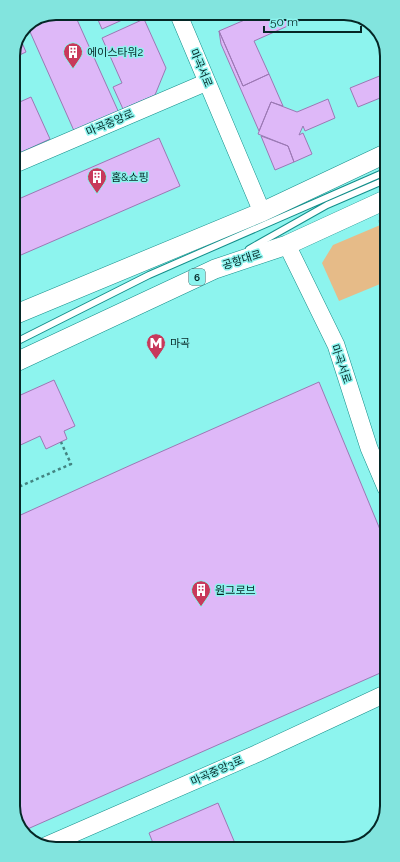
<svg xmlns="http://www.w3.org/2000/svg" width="400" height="862" viewBox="0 0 400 862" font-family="Raleway,'Noto Sans KR',sans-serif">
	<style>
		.green { fill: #e6bb88 }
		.building { fill: #deb8f8; stroke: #9c78b4 }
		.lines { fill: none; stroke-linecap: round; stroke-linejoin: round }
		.lane-casing { stroke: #148e8a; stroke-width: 8 }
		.secondary-casing { stroke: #148e8a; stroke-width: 18 }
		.primary-casing { stroke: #148e8a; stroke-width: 20 }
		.path { stroke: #438481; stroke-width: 2.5; stroke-dasharray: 3 3; stroke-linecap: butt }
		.lane { stroke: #fff; stroke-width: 6 }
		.secondary { stroke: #fff; stroke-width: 17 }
		.primary { stroke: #fff; stroke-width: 19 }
		.labels { text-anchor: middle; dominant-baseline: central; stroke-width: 3; stroke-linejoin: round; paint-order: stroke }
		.shield { fill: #8df4ee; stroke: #2e6462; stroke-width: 1 }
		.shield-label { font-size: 10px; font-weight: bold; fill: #052726 }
		.poi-label { font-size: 11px; fill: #052726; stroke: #8df4ee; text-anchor: start }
		.street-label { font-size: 11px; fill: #052726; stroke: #8df4ee }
		.rim { fill: none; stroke: #052726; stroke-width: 2 }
	</style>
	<rect width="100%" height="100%" fill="#8df4ee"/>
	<path class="green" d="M385,223V282L339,301L322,263L333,245Z"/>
	<path class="building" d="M56,13H74L119,113L75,133L27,25Z
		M95,13H138L102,29Z
		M261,13H306L308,17L254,41L269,74L243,86L219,31Z
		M144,19L166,68L155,95L123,109L113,87L122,83L102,38Z
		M219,31L243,86L269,74L283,106L271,102L259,131L221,44Z
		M20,38L26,52L13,58V53Z
		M385,68V96L358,107L350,88L382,75Z
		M31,97L50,139L13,156V105Z
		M328,99L335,118L305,131L303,126L299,135L303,133L312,154L294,162L288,146L258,134L271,102L297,112Z
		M261,136L288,146L294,162L275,170Z
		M159,138L180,186L14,258V201Z
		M54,380L75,426L64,431L67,439L46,449L40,436L14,448V398Z
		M319,382L386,544L387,670L23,831L15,820L14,518L131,465Z
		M218,803L237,848H155L149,833Z"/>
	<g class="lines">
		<g class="lane-casing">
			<path id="lane" d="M182,20L199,13
				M249,249L327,205L385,180
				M14,343L149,275L385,172"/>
		</g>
		<g class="secondary-casing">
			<path id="secondary" d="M178,13L262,212
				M13,165L207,82
				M287,245L336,345L369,448L386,488
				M45,846L256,754L387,693"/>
		</g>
		<g class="primary-casing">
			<path id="primary" d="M14,315L262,212L385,154
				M14,363L215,269L287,245L385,200"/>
		</g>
		<path class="path" d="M380,220L383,280
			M14,489L71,464L61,442"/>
		<use href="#lane" class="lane"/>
		<use href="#secondary" class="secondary"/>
		<use href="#primary" class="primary"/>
	</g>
	<defs>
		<g id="building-pin" transform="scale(1)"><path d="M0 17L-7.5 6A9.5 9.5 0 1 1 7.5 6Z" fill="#c8395b" stroke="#8df4ee"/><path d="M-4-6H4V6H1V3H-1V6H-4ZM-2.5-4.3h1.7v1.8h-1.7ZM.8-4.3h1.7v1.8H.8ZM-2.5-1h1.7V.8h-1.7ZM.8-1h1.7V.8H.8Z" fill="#fff"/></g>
		<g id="metro-pin" transform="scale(1)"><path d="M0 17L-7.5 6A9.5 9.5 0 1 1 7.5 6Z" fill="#c8395b" stroke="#8df4ee"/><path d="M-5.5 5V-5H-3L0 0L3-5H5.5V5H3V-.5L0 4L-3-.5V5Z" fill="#fff"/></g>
	</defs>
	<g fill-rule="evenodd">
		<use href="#building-pin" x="73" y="52"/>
		<use href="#building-pin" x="97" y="177"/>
		<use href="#metro-pin" x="156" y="343"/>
		<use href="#building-pin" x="201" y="590"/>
	</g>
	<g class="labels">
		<rect class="shield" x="189" y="269" width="16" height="16" rx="3"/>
		<g class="shield-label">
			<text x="197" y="277">6</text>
		</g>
		<g class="poi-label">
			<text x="87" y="52">에이스타워2</text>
			<text x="111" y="177">홈&amp;쇼핑</text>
			<text x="170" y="343">마곡</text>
			<text x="215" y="590">원그로브</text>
		</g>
		<g class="street-label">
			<text transform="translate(201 68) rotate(67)">마곡서로</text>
			<text transform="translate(110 123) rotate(-23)">마곡중앙로</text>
			<text transform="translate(242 260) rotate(-18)">공항대로</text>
			<text transform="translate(341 364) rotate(71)">마곡서로</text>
			<text transform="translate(217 771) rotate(-24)">마곡중앙3로</text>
		</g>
	</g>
	<path d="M0 0H400V862H0ZM56 20H344A36 36 0 0 1 380 56V806A36 36 0 0 1 344 842H56A36 36 0 0 1 20 806V56A36 36 0 0 1 56 20Z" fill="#82e4de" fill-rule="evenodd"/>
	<path class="rim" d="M56 20H344A36 36 0 0 1 380 56V806A36 36 0 0 1 344 842H56A36 36 0 0 1 20 806V56A36 36 0 0 1 56 20Z"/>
	<path d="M264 26v6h97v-6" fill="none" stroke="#052726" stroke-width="2"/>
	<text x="270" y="26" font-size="12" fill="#052726" stroke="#8df4ee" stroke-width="3" paint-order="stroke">50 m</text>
</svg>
